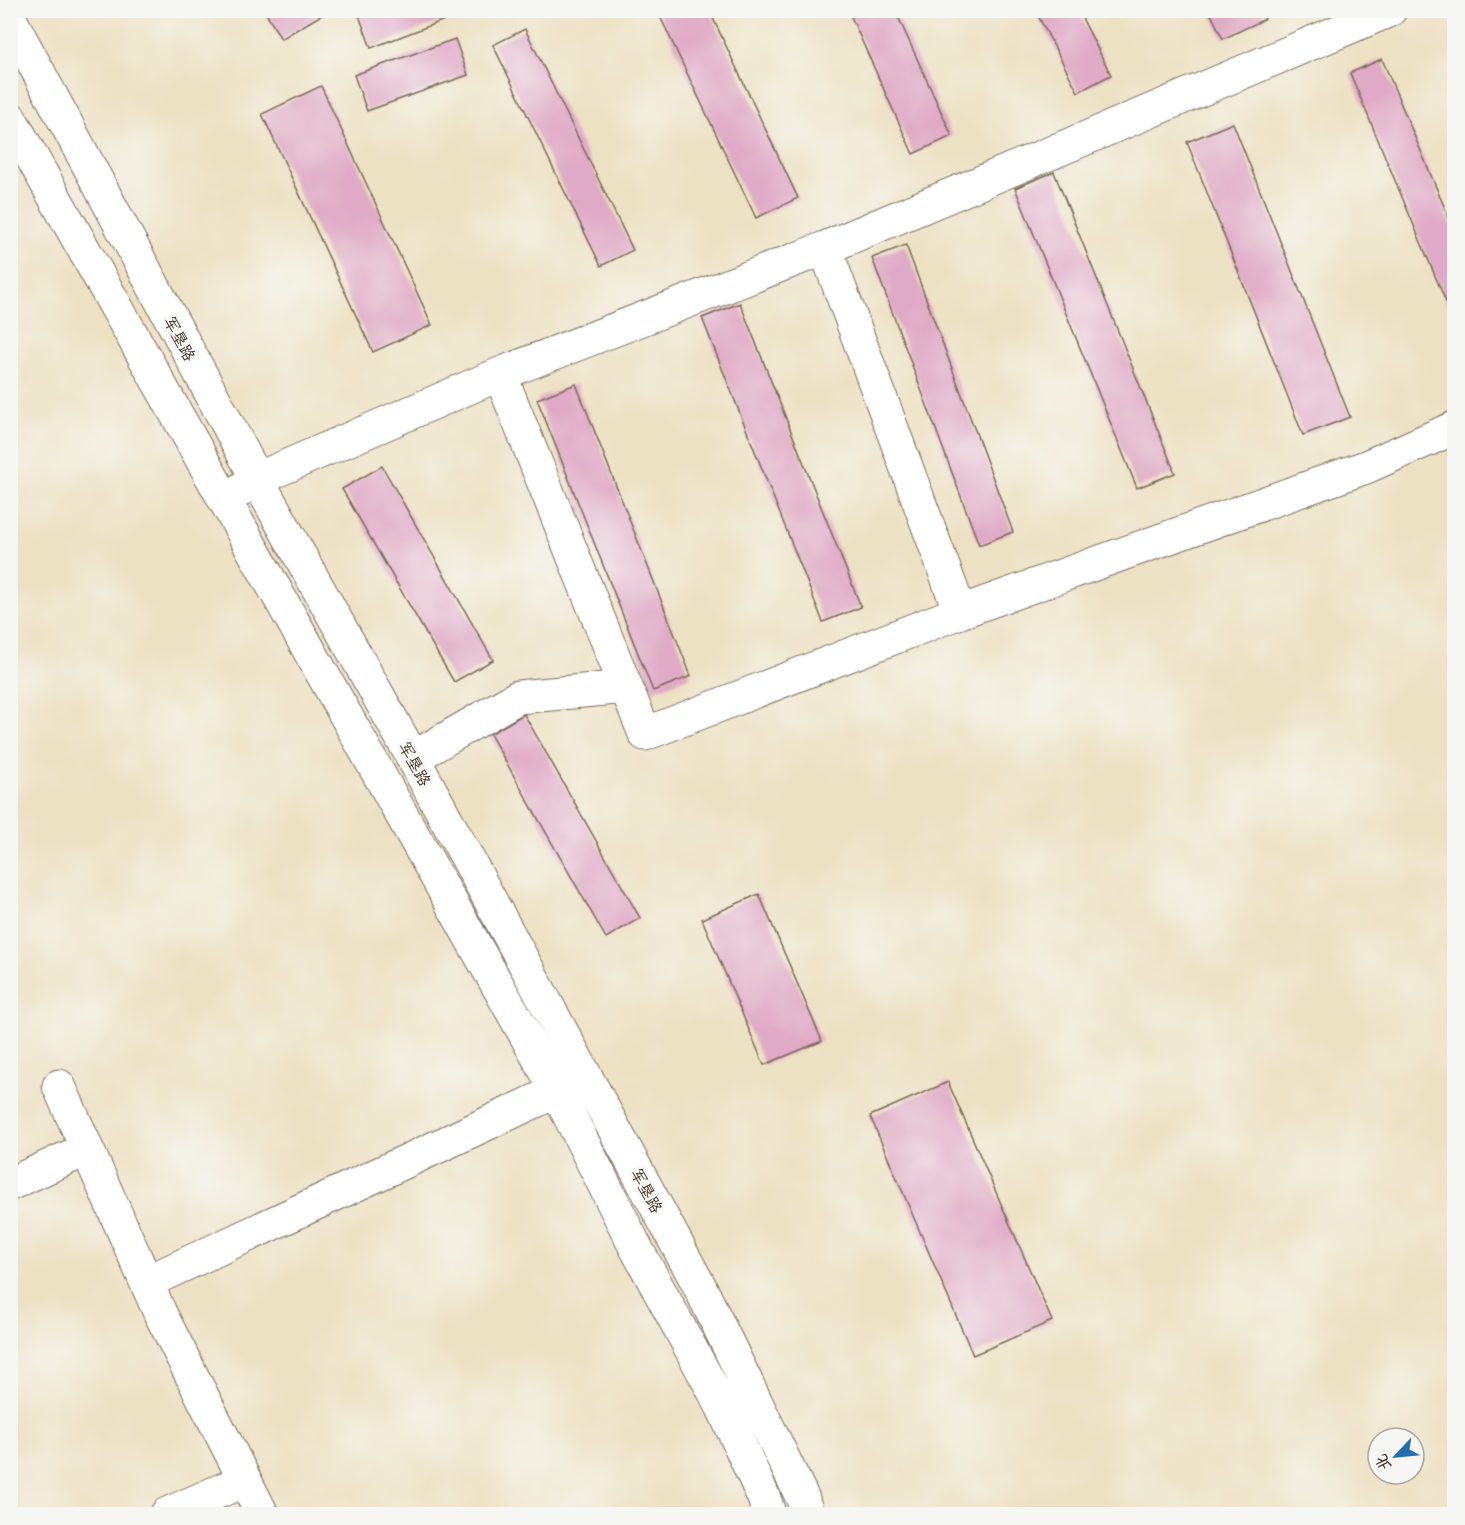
<svg xmlns="http://www.w3.org/2000/svg" width="1465" height="1525" viewBox="0 0 1465 1525" font-family="'Playpen Sans','LXGW WenKai TC',sans-serif">
	<style>
		.building { fill: #dfaac5 }
		.lines { fill: none; stroke-linecap: round; stroke-linejoin: round }
		.minor-casing { stroke: #796a58; stroke-width: 35 }
		.minor { stroke: #fff; stroke-width: 33 }
		.labels { text-anchor: middle; dominant-baseline: central; stroke-width: 6; stroke-linejoin: round; paint-order: stroke }
		.street-label { font-size: 16px; fill: #3b2a1e; stroke: #f6f6f2 }
	</style>
	<rect width="100%" height="100%" fill="#f6f6f2"/>
	<filter id="ink" filterUnits="userSpaceOnUse"><feTurbulence type="fractalNoise" baseFrequency=".0167" numOctaves="2"/><feDisplacementMap in="SourceGraphic" scale="12" xChannelSelector="R" yChannelSelector="G"/><feConvolveMatrix kernelMatrix="1 2 1 2 8 2 1 2 1" color-interpolation-filters="sRGB"/></filter>
	<filter id="wash" filterUnits="userSpaceOnUse"><feTurbulence type="fractalNoise" baseFrequency=".008" numOctaves="4" result="noise"/><feDisplacementMap in="SourceGraphic" scale="24" xChannelSelector="R" yChannelSelector="G"/><feGaussianBlur stdDeviation="1.35" result="paint"/><feColorMatrix in="noise" values="0 0 0 0 0 0 0 0 0 0 0 0 0 0 0 0 0 1.4 0 .05"/><feComposite in="paint" operator="in"/></filter>
	<g filter="url(#wash)">
		<rect width="100%" height="100%" fill="#ede1c3"/>
		<g id="blocks">
			<path class="building" d="M264,10H330L281,39Z
				M357,10H468V11L371,48Z
				M657,10H709L798,198L756,218Z
				M848,10H895L952,136L913,154Z
				M1035,10H1078L1111,75L1078,92Z
				M1209,10H1261L1265,19L1223,39Z
				M525,29L633,250L601,266L493,45Z
				M455,39L468,75L367,111L354,75Z
				M1382,59L1454,230V321L1350,73Z
				M321,86L432,325L373,352L262,114Z
				M1233,123L1350,417L1303,435L1187,142Z
				M1054,172L1175,473L1137,488L1015,188Z
				M906,245L1013,532L979,545L872,258Z
				M740,303L861,607L823,622L702,318Z
				M576,384L691,676L653,691L537,399Z
				M382,466L493,660L454,682L342,489Z
				M524,714L640,918L606,938L490,734Z
				M759,894L822,1041L764,1065L702,919Z
				M948,1082L1052,1321L973,1355L870,1116Z"/>
		</g>
	</g>
	<g filter="url(#ink)">
		<use href="#blocks" fill-opacity="0" stroke="#796a58" stroke-width="1.5"/>
		<g class="lines">
			<g class="minor-casing">
				<path id="minor" d="M10,19L257,479L413,758L699,1285L803,1499L807,1514
					M10,118L557,1091L634,1244L722,1406L764,1498L769,1514
					M825,248L960,612
					M500,374L626,687
					M240,490L257,479L500,374L825,248L1390,10
					M413,758L518,697L626,687L645,734L960,612L1366,467L1454,428
					M59,1086L160,1313L262,1514
					M10,1184L87,1149
					M147,1282L557,1091
					M167,1514L245,1480"/>
			</g>
			<use href="#minor" class="minor"/>
		</g>
	</g>
	<g class="labels">
		<g class="street-label">
			<text transform="translate(181 338) rotate(62)">军垦路</text>
			<text transform="translate(416 763) rotate(61)">军垦路</text>
			<text transform="translate(648 1190) rotate(62)">军垦路</text>
		</g>
	</g>
	<rect width="1465" height="1525" fill="none" stroke="#f6f6f2" stroke-width="36"/>
	<g transform="translate(1396 1456) rotate(244)"><circle r="28" fill="#f6f6f2" stroke="#aba49d" stroke-width="1.5"/>
	<path d="M0-4.5L10 22L0 15L-10 22Z" fill="#1f6fb2"/>
	<text y="-9" font-size="16" font-weight="bold" text-anchor="middle" fill="#3b2a1e">北</text>
	</g>
</svg>
